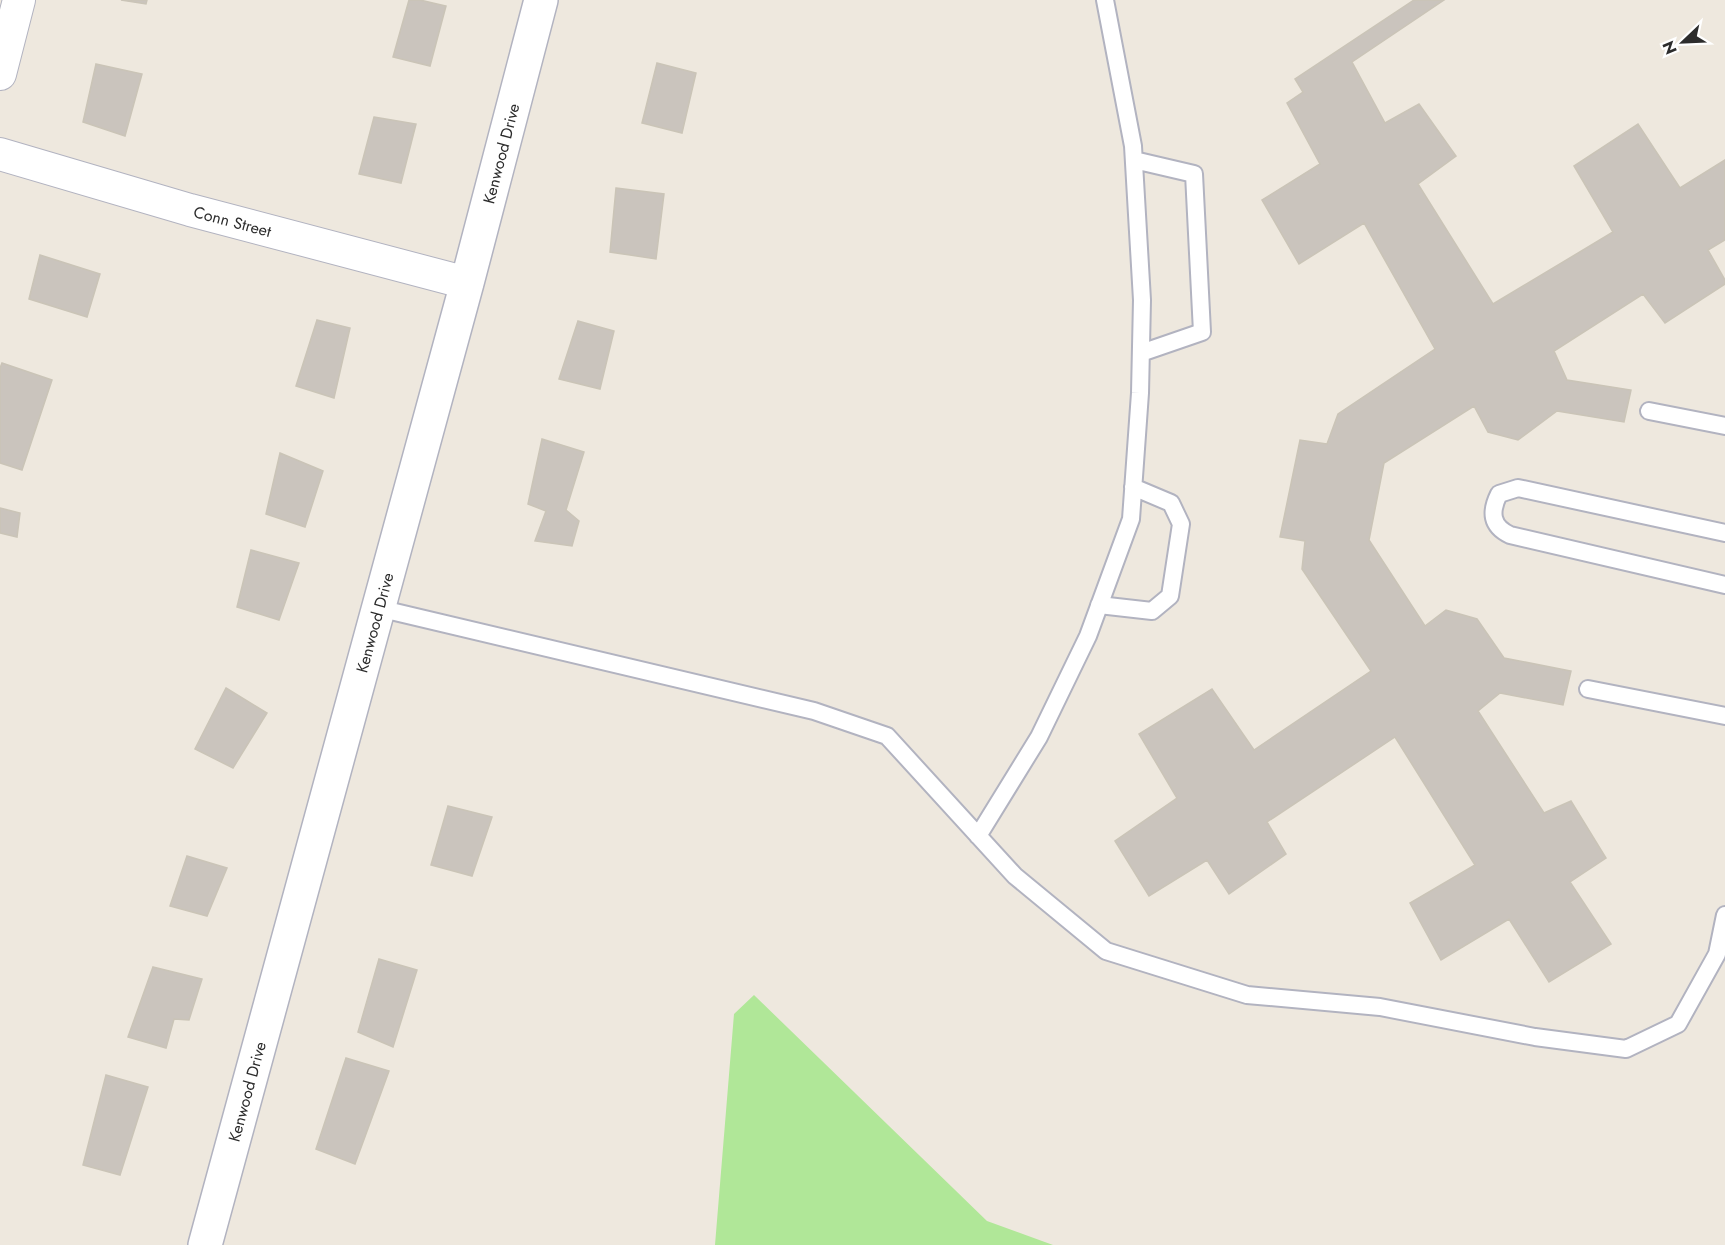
<svg xmlns="http://www.w3.org/2000/svg" width="1725" height="1245" viewBox="0 0 1725 1245" font-family="Jost,sans-serif">
	<style>
		.green { fill: #b0e798 }
		.building { fill: #cac4bd; stroke: #cac4b7; stroke-width: 1.5 }
		.lines { fill: none; stroke-linecap: round; stroke-linejoin: round }
		.service-casing { stroke: #b2b3c0; stroke-width: 20 }
		.minor-casing { stroke: #b2b3c0; stroke-width: 34 }
		.tertiary-casing { stroke: #b2b3c0; stroke-width: 36 }
		.service { stroke: #fff; stroke-width: 16 }
		.minor { stroke: #fff; stroke-width: 32 }
		.tertiary { stroke: #fff; stroke-width: 33 }
		.labels { text-anchor: middle; dominant-baseline: central; stroke-width: 5; stroke-linejoin: round; paint-order: stroke }
		.street-label { font-size: 16px; fill: #2c2c2c; stroke: #fff }
	</style>
	<rect width="100%" height="100%" fill="#eee8de"/>
	<path class="green" d="M754,995L987,1221L1053,1245H715L734,1014Z"/>
	<path class="building" d="M121,0H147L146,4Z
		M409,0H420L446,6L430,66L393,57Z
		M1414,0H1444L1352,62L1385,123L1419,104L1456,156L1418,184L1493,304L1613,232L1574,166L1638,124L1680,188L1725,160V240L1708,250L1725,280V284L1665,323L1643,294L1554,351L1567,380L1631,390L1624,422L1557,411L1518,440L1488,432L1474,406L1384,463L1369,540L1425,626L1446,610L1477,619L1504,658L1571,671L1563,705L1500,693L1478,711L1544,813L1571,801L1606,858L1570,882L1611,944L1549,982L1509,919L1441,960L1410,903L1475,865L1395,737L1267,822L1286,854L1229,894L1207,860L1149,896L1115,841L1177,798L1139,734L1212,689L1254,750L1371,671L1302,569L1305,541L1280,537L1300,440L1327,444L1338,414L1435,349L1364,223L1299,264L1262,200L1320,164L1287,103L1303,92L1295,79Z
		M657,63L696,73L682,133L642,123Z
		M96,64L142,74L125,136L83,122Z
		M374,117L416,124L401,183L359,174Z
		M616,188L664,194L656,259L610,252Z
		M40,255L100,274L87,317L29,299Z
		M317,320L350,328L334,398L296,386Z
		M578,321L614,331L600,389L559,379Z
		M2,363L52,380L22,470L0,463V368Z
		M542,439L584,452L566,510L579,521L572,546L535,541L546,511L528,504Z
		M280,453L323,471L305,527L266,514Z
		M0,508L20,513L17,537L0,533Z
		M251,550L299,563L279,620L237,607Z
		M226,688L267,713L233,768L195,749Z
		M448,806L492,817L472,876L431,865Z
		M187,856L227,868L207,916L170,906Z
		M379,959L417,970L393,1047L358,1032Z
		M153,967L202,979L189,1020L174,1019L166,1048L128,1037Z
		M346,1058L389,1071L355,1164L316,1149Z
		M106,1075L148,1087L120,1175L83,1165Z"/>
	<g class="lines">
		<g class="service-casing">
			<path id="service" d="M1134,160L1194,174L1202,332L1141,353
				M1649,411L1725,426
				M1725,533L1518,488L1499,494C1490,512 1491,526 1510,535L1725,585
				M1099,605L1152,611L1170,596L1181,524L1171,503L1133,487
				M378,608L814,711L887,736L1015,876L1106,951L1247,995L1380,1007L1535,1037L1626,1049L1678,1024L1717,954L1725,915
				M1588,689L1725,716
				M978,836L1039,737L1088,636L1131,519L1140,393L1142,300L1133,146L1105,0"/>
		</g>
		<g class="minor-casing">
			<g id="minor">
				<path d="M0,74L19,0"/>
				<path id="s1" d="M0,154L190,210L467,283"/>
			</g>
		</g>
		<g class="tertiary-casing">
			<g id="tertiary">
				<path id="s2" d="M205,1245L467,283L541,0"/>
			</g>
		</g>
		<use href="#service" class="service"/>
		<use href="#minor" class="minor"/>
		<use href="#tertiary" class="tertiary"/>
	</g>
	<g class="labels">
		<g class="street-label">
			<text stroke="none"><textPath href="#s2" startOffset="1131">Kenwood Drive</textPath></text>
			<text stroke="none"><textPath href="#s1" startOffset="242">Conn Street</textPath></text>
			<text stroke="none"><textPath href="#s2" startOffset="645">Kenwood Drive</textPath></text>
			<text stroke="none"><textPath href="#s2" startOffset="159">Kenwood Drive</textPath></text>
		</g>
	</g>
	<g transform="translate(1683 42) rotate(247)" stroke="#ffffff" stroke-width="4.5" paint-order="stroke">
	<path d="M0-4.5L10 22L0 15L-10 22Z" fill="#2c2c2c"/>
	<text y="-9" font-size="16" font-weight="bold" text-anchor="middle" fill="#2c2c2c">N</text>
	</g>
</svg>
